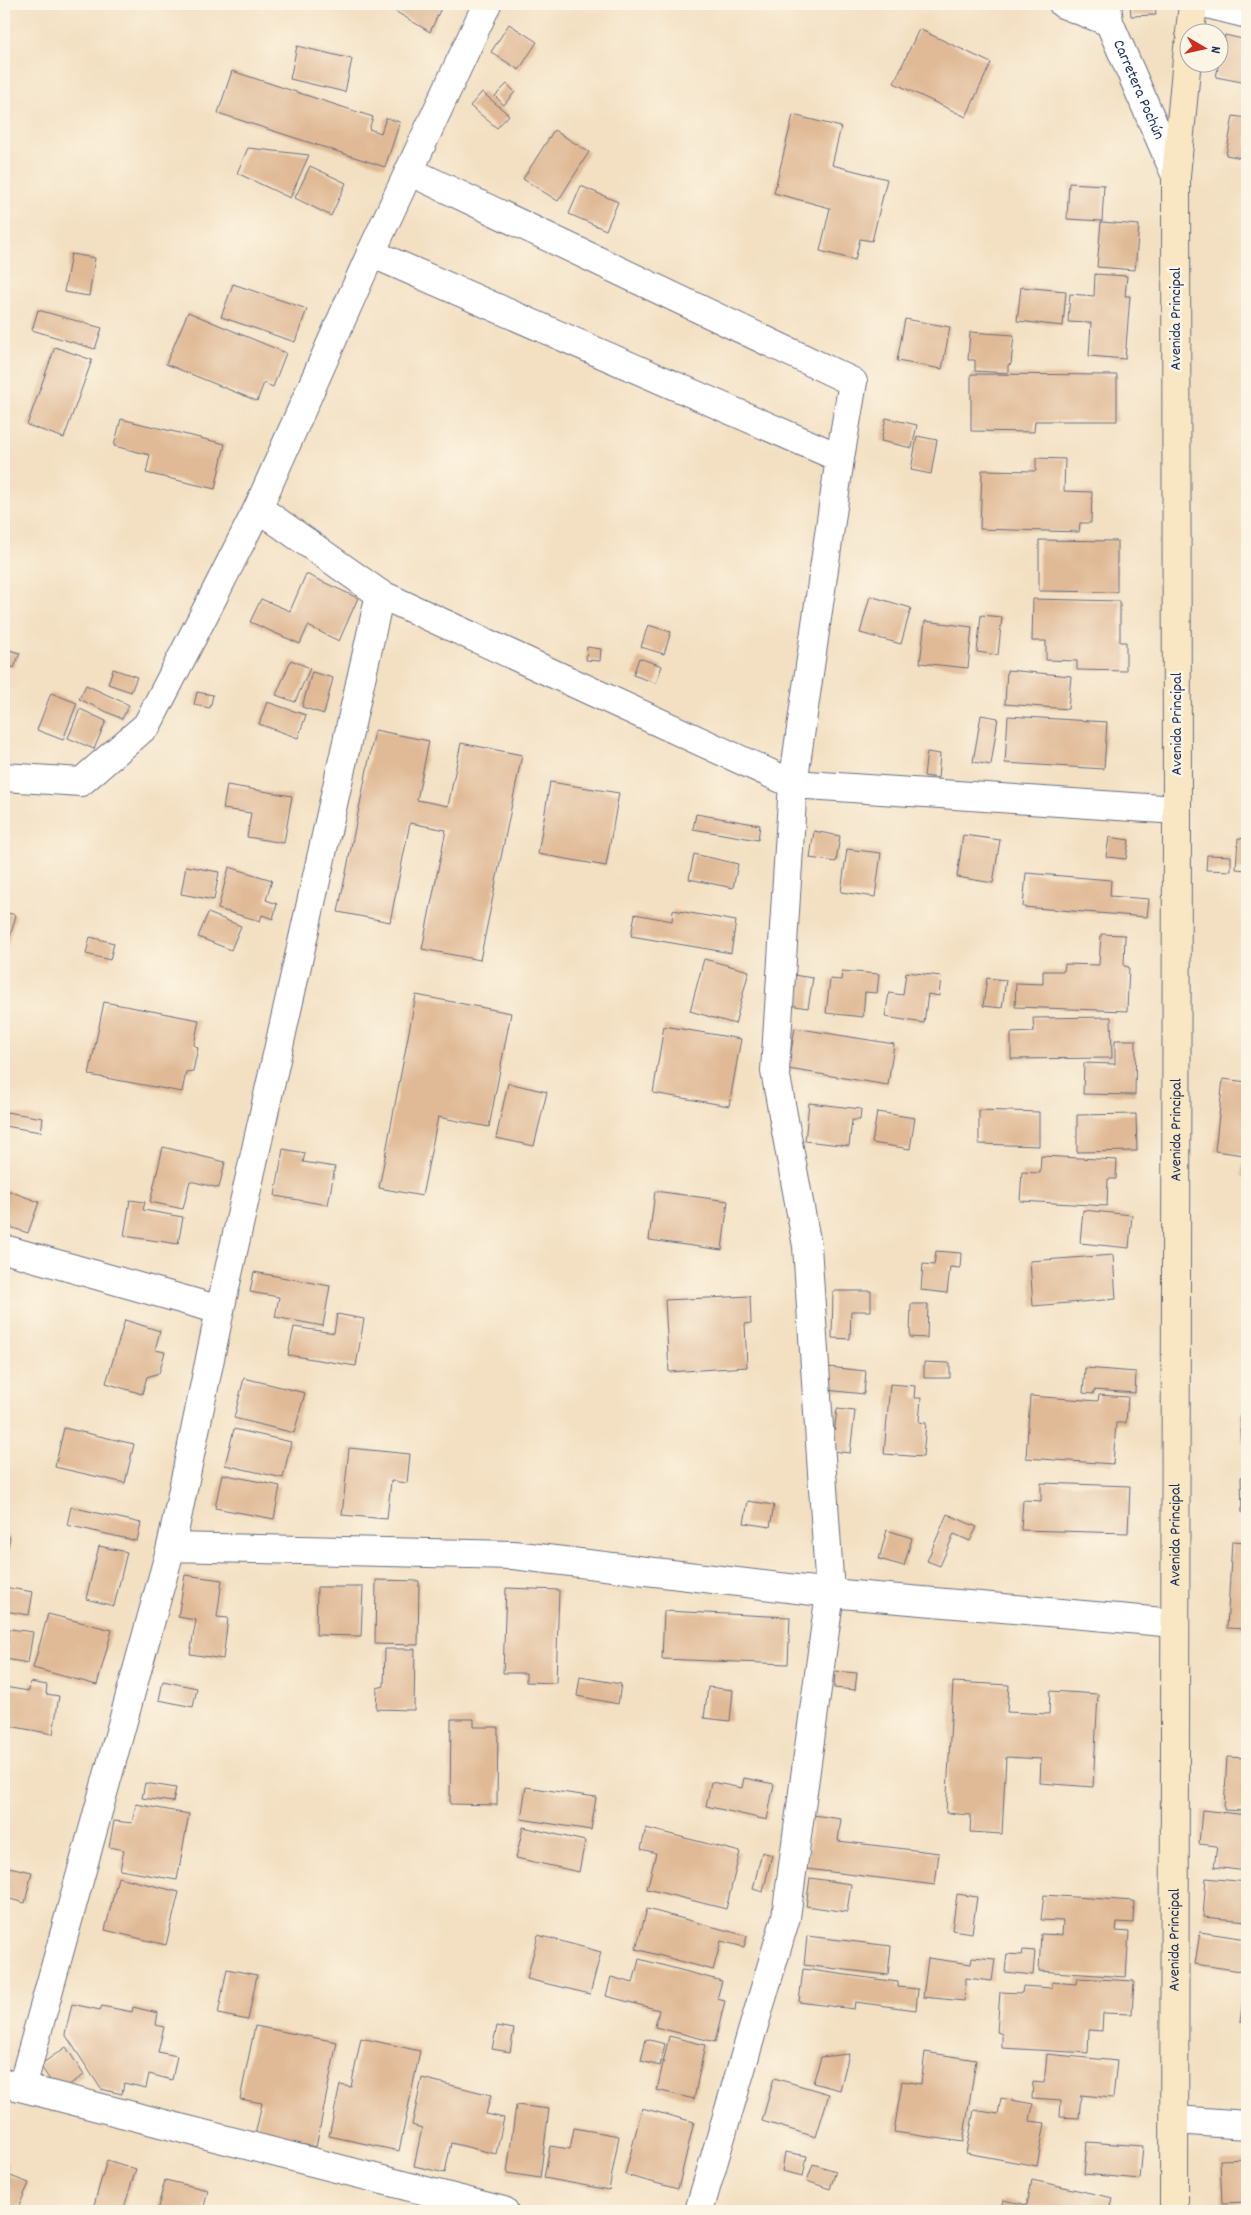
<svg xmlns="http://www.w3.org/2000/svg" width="1251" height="2215" viewBox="0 0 1251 2215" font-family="Dekko,sans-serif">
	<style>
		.building { fill: #e0ba96 }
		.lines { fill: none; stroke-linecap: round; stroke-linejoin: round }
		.street-casing { stroke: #676d81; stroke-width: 30 }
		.secondary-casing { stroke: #676d81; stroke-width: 30 }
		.street { stroke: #fff; stroke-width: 28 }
		.secondary { stroke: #f9e7c3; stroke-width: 28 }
		.labels { text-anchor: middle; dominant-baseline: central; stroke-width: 5; stroke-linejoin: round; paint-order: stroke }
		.street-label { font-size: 16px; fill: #1b2f5e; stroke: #fcf5e5 }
	</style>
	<rect width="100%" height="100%" fill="#fcf5e5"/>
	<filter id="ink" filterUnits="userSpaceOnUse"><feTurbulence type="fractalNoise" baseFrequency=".02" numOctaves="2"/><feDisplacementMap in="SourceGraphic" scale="10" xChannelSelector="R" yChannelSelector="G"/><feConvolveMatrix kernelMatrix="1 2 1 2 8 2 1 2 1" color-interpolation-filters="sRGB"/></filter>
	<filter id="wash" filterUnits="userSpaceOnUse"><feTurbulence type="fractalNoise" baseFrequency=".0096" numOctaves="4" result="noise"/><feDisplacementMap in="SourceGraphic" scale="20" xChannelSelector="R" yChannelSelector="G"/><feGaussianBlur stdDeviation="1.12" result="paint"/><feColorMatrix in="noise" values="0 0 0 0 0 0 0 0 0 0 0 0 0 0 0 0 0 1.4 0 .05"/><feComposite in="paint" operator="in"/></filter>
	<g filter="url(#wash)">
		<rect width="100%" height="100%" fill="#f3e0c2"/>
		<g id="blocks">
			<path class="building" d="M383,4H438L442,6L430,32Z
				M1130,4H1155L1156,15L1131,16Z
				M509,24L537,42L519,70L491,52Z
				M919,29L991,63L966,117L894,83Z
				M1225,35L1247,40V83L1216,77Z
				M297,46L352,59L345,92L290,79Z
				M232,71L373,117L369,129L381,133L386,118L400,122L385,167L218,113Z
				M507,84L515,92L504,105L495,96Z
				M482,92L509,115L497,128L470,106Z
				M793,115L841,127L832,165L887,179L872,241L860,239L855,260L820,251L830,208L774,193Z
				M1233,116L1247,118V159L1226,155Z
				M554,130L589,152L558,201L523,179Z
				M248,148L309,155L290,198L237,173Z
				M310,166L346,183L331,216L295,198Z
				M1069,183L1104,185L1102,221L1067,219Z
				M581,186L618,202L606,230L569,214Z
				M1101,222L1139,225L1135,270L1097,267Z
				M71,254L95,258L89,296L64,292Z
				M1095,274L1127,276L1125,296H1130L1125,359L1089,356L1091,323L1068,322L1070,294L1094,296Z
				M233,284L307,309L295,342L221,317Z
				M1021,287L1066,291L1063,326L1017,321Z
				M38,310L102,328L95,349L32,330Z
				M188,312L286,353L273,387L264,383L257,401L166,364Z
				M905,319L950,327L942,369L897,361Z
				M970,332L1014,335L1011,364L1008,365V373L975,371V360H968Z
				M55,347L92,360L64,438L27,425Z
				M971,374L1117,375V421H1035L1034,432L971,431Z
				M886,418L917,425L912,448L881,441Z
				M121,419L225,444L215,489L146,473L150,455L114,446Z
				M917,436L937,440L931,474L911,470Z
				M1036,458L1065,459L1064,491L1092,492L1091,523H1080L1079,532L980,529L982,470L1036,471Z
				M1039,540L1117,541V592L1039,591Z
				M306,574L358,598L339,641L308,626L300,644L250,622L261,599L290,611Z
				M870,596L911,608L901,644L860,633Z
				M1033,599L1120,601V642H1126V671L1077,670V661L1046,660V641H1032Z
				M981,615L1002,617L998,655L977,652Z
				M925,621L972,627L968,668L920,663Z
				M648,625L671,632L664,654L641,647Z
				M587,647L601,649L600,661L586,660Z
				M9,650L20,653L14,668L4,664Z
				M639,658L662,666L656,683L633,675Z
				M291,660L310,668L295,702L276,695Z
				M113,669L137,677L131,692L108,684Z
				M1007,670L1071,676L1068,709L1005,704Z
				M312,672L333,678L324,714L302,707Z
				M86,685L129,705L122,719L79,699Z
				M197,692L213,695L210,708L194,705Z
				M51,693L77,703L63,740L37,730Z
				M267,702L306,715L298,738L259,724Z
				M80,709L106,721L94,749L68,738Z
				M981,715L998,718L991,765L973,762Z
				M1008,716L1107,722L1104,769L1005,763Z
				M375,730L429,741L417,800L448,806L461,743L522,755L480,960L422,949L446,830L410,823L390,922L338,912Z
				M927,752L940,754L938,778L924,776Z
				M550,782L619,793L606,866L538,854Z
				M227,785L292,796L284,843L247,837L251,813L223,809Z
				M696,814L760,825L758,840L693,829Z
				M814,831L840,836L836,862L810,858Z
				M963,835L1000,840L993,883L957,877Z
				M1109,837L1129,840L1126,859L1106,857Z
				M1238,838L1247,839V870L1236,869Z
				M847,849L881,853L875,897L841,892Z
				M694,854L738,864L733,888L689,879Z
				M1207,855L1231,856V871L1206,870Z
				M186,866L219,872L214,900L181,894Z
				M229,867L272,880L266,900L277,904L273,919L262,915L260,921L218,909Z
				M1026,873L1111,880L1110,896L1149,899L1147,917L1023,907Z
				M673,910L736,921L731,953L631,936L635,914L672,921Z
				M4,912L16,915L7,948L4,947Z
				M208,913L241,926L231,950L198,937Z
				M1101,934L1125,935L1124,966L1129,967L1127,1011L1015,1007L1016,983L1043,984V971H1064L1065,964L1099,965Z
				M90,937L114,943L110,960L86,954Z
				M704,959L749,971L735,1024L690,1011Z
				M842,971L879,974L877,993L865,992L863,1017L826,1013L830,979L841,980Z
				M906,972L941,976L939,996L928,994L924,1023L885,1017L889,993L903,995Z
				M793,975L813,978L808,1008L789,1005Z
				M987,978L1006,980L1002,1008L983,1006Z
				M416,995L511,1013L489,1127L438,1117L422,1196L379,1188Z
				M104,1002L199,1020L194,1045L198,1048L193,1071L186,1072L182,1092L89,1075Z
				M1111,1017L1112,1058L1011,1059V1033L1034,1032L1033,1018Z
				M664,1026L741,1039L729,1106L653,1093Z
				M795,1028L894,1044L888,1085L788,1069Z
				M1115,1040H1136L1135,1095L1083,1094L1084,1063L1115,1064Z
				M1223,1079L1247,1082V1177L1241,1176L1244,1155L1215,1151Z
				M508,1083L547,1092L534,1146L496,1138Z
				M809,1103L861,1109L860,1120H852L849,1146L805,1141Z
				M979,1110L1039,1112V1146L979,1144Z
				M6,1112L43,1118L41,1132L4,1126Z
				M877,1112L915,1118L910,1149L872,1143Z
				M1136,1114L1137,1151L1077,1152V1115Z
				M163,1147L225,1162L219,1188L190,1181L183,1209L150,1202Z
				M283,1149L305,1153L303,1162L335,1167L328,1205L275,1196Z
				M1041,1156L1117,1160L1116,1179H1108L1107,1206L1020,1201L1022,1172L1040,1173Z
				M4,1189L39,1202L28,1233L4,1225Z
				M655,1191L728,1201L722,1250L649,1240Z
				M130,1200L145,1202L143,1210L183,1217L178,1244L124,1236Z
				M1083,1210L1132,1215L1129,1248L1080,1243Z
				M936,1251L961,1253L960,1268L950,1267L947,1293L921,1290L923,1264L934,1265Z
				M1113,1255L1116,1299L1033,1306L1030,1261Z
				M254,1272L330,1286L323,1326L275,1317L279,1297L250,1292Z
				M833,1291H871V1311H851L850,1339L832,1338Z
				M750,1296L751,1323L745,1324L747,1367L669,1372L665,1300Z
				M911,1304H928L927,1338L910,1337Z
				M337,1314L364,1319L356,1366L288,1355L294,1327L334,1333Z
				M125,1320L160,1331L155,1350L165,1352L159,1373L147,1377L142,1394L106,1383Z
				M924,1362L950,1363V1378H924Z
				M828,1367L866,1371L864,1394L826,1390Z
				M1085,1368L1136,1372L1135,1393L1094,1390L1093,1394L1083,1393Z
				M244,1378L305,1393L294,1433L234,1418Z
				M890,1384L915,1386L914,1398H921L919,1422L926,1423L923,1457L884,1454Z
				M1099,1395L1128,1397L1126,1423H1116L1113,1464L1026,1458L1030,1396L1098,1401Z
				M837,1409L855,1411L850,1453L832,1451Z
				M1247,1413V1442L1242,1443L1240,1414Z
				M64,1428L134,1444L125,1483L55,1467Z
				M234,1429L291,1442L283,1478L225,1465Z
				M349,1448L410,1454L407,1483L391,1481L387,1519L342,1515Z
				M222,1474L280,1486L274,1519L215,1508Z
				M1247,1476V1513H1242L1241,1477Z
				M1041,1483L1130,1486L1128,1533L1021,1530L1023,1500L1041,1501Z
				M748,1501L774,1505L770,1527L744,1523Z
				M71,1507L141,1523L137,1541L67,1525Z
				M947,1514L977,1527L970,1541L954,1534L940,1566L927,1561Z
				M887,1530L912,1538L904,1566L879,1559Z
				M4,1536L10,1537L5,1567H4Z
				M1232,1541L1247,1542V1629L1227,1628Z
				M99,1546L127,1552L114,1606L86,1599Z
				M185,1575L222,1580L217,1617L228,1618L223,1659L190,1654L196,1620L178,1617Z
				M376,1580L419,1581L418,1645L375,1644Z
				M4,1587L33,1592L29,1615L4,1611Z
				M317,1587H363L361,1636L316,1635Z
				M506,1588L559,1590L556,1683L526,1682V1673H503Z
				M664,1611L790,1617L788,1664L662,1659Z
				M48,1614L112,1630L97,1685L33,1668Z
				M10,1629L33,1632L28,1663L5,1659Z
				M385,1649H415L414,1710L376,1709L377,1688L384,1686Z
				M835,1671L857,1673L855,1690L834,1688Z
				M580,1677L621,1684L618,1704L577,1696Z
				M163,1681L197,1688L193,1707L159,1700Z
				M30,1682L47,1685L46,1694L59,1696L53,1734L4,1725V1687L29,1691Z
				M953,1682L1009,1685L1007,1712L1049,1714L1050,1691L1098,1694L1093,1787L1040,1783L1041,1759L1006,1757L1002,1834L970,1832L971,1815L946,1813Z
				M708,1687L733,1690L730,1721L704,1718Z
				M451,1719H474V1727H498L497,1805L450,1804Z
				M1227,1757L1247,1758V1811L1224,1810Z
				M744,1778L774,1784L767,1820L706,1806L711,1782L742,1788Z
				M145,1783L176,1788L173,1802L142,1798Z
				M526,1787L596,1797L591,1830L521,1819Z
				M136,1804L189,1814L177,1880L120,1870L124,1850L109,1847L114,1821L132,1823Z
				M1202,1810L1247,1815V1871L1214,1867L1217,1846L1199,1844Z
				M813,1815L841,1819L838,1841L939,1853L935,1885L807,1869Z
				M523,1827L585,1841L579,1872L516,1858Z
				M646,1828L740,1852L726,1909L647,1889L656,1853L641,1849Z
				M762,1852L772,1855L763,1892L753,1889Z
				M4,1866L32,1872L25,1903L6,1898L8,1887L4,1886Z
				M118,1877L179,1892L166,1945L105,1930Z
				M810,1878L851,1884L847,1912L806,1906Z
				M1206,1878L1247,1882V1921L1203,1917Z
				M957,1894L977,1897L972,1933L952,1930Z
				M1044,1895L1134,1901L1133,1923L1117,1922L1116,1931L1129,1932L1126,1977L1039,1971L1041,1934L1062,1935L1063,1921L1041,1920Z
				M647,1909L747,1936L744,1947L721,1941L713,1970L636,1949Z
				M1200,1932L1247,1939V1972L1195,1964Z
				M538,1935L601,1952L590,1994L527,1979Z
				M807,1936L891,1946L888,1975L804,1965Z
				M1023,1950L1035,1951L1033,1975L1005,1972L1007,1954L1022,1955Z
				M972,1957L995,1959L992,1981L966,1978L964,2001L923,1997L928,1958L971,1964Z
				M639,1959L722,1981L717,1999L725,2001L715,2042L655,2027L659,2010L606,1996L611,1977L633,1983Z
				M227,1969L257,1975L248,2020L218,2014Z
				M803,1969L898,1982V1987L918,1989L916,2010L855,2002L854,2009L799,2002Z
				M1077,1978L1134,1981L1132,2014L1103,2013L1102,2031L1089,2030L1088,2053L1002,2048V2034L997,2032L1000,1992L1022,1993L1023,1986L1052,1988V1982L1076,1984Z
				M1243,1999H1247V2023L1240,2022Z
				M72,2004L100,2010L102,2006L132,2012L133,2007L158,2013L156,2025L164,2027L158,2052L177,2056L172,2080L149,2074L146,2088L124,2083L122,2094L101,2089L65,2034Z
				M255,2026L337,2042L316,2147L255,2136L262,2103L240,2099Z
				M497,2026L514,2029L510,2052L492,2049Z
				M669,2036L705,2045L694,2099L657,2090Z
				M361,2038L420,2051L399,2151L329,2136L340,2085L351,2087Z
				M646,2039L665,2044L660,2066L641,2061Z
				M66,2047L84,2075L58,2092L40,2065Z
				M925,2052L976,2060L963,2142L894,2132L902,2081L921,2084Z
				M849,2054L840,2090L813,2083L821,2057Z
				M1047,2054L1117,2061L1113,2098L1081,2095L1079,2118L1060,2117L1061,2100L1032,2098L1033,2082L1044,2083Z
				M422,2078L491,2095L486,2114L504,2118L496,2154L451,2143L445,2173L414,2166L422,2128L412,2125Z
				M774,2078L829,2094L816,2137L762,2121Z
				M1001,2098L1033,2104L1030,2121L1045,2123L1037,2166L966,2153L974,2110L998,2114Z
				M516,2105L549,2109L540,2178L507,2173Z
				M642,2108L694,2122L678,2189L625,2175Z
				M574,2128L619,2136L609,2190L544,2178L550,2146L570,2149Z
				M1087,2142L1143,2146L1140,2179L1084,2174Z
				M785,2152L807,2156L803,2176L782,2171Z
				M1247,2159V2202L1222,2203L1220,2160Z
				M107,2160L136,2169L123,2211H105L93,2208Z
				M4,2164L8,2165L5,2174L29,2183L17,2211H4Z
				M813,2164L836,2171L830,2189L807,2181Z
				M165,2180L208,2190L203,2211H157Z
				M1032,2180L1113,2198L1110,2211H1000L1003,2200L1027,2205Z"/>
		</g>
	</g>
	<g filter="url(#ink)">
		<use href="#blocks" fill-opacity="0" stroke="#676d81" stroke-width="1"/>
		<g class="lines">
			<g class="street-casing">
				<g id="street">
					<path d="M1063,4L1109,22"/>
					<path id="s1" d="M1107,4L1109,22L1176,176"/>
					<path d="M1207,4L1247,14"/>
					<path d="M409,171L853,382L840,458L793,784L775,1071L807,1246L830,1593L786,1917L699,2211"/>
					<path d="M371,253L840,458"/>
					<path d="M258,508L380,594L793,784L1177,810"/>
					<path d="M4,777L81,782L147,725L210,603L258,508L371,253L487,4"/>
					<path d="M4,1249L220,1310"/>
					<path d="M171,1547L220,1310L380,594"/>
					<path d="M4,2083L504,2211"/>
					<path d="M22,2087L171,1547L513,1555L830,1593L1175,1623"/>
					<path d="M1175,2120L1247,2125"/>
				</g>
			</g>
			<g class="secondary-casing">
				<g id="secondary">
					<path d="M1190,32L1193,4"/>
					<path id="s2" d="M1174,2211L1177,810L1176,176L1188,48"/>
				</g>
			</g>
			<use href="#street" class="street"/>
			<use href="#secondary" class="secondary"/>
		</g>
	</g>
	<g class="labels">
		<g class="street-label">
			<text stroke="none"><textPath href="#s1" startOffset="92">Carretera Pochún</textPath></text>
			<text transform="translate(1176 319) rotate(-90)">Avenida Principal</text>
			<text transform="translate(1177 724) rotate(-90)">Avenida Principal</text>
			<text stroke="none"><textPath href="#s2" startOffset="1081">Avenida Principal</textPath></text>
			<text stroke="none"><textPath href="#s2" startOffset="676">Avenida Principal</textPath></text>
			<text stroke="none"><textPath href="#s2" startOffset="271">Avenida Principal</textPath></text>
		</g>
	</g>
	<rect width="1251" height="2215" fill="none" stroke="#fcf5e5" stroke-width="20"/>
	<g transform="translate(1204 48) rotate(99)"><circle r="24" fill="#fcf5e5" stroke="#a2a6af"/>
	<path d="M0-4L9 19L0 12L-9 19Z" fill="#c8321e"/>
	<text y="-8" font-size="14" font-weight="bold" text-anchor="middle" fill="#1b2f5e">N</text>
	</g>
</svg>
